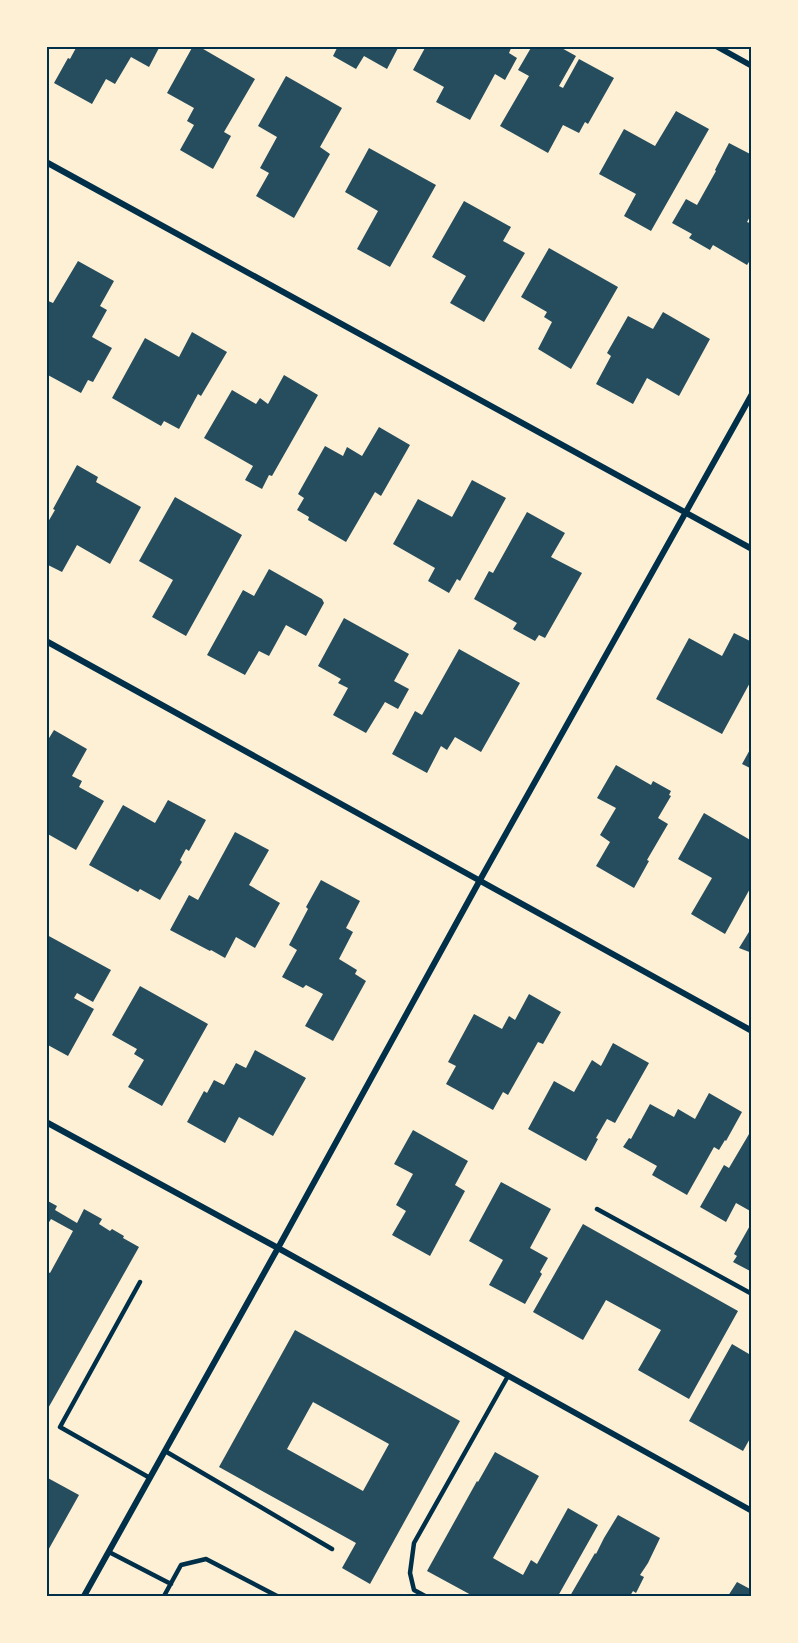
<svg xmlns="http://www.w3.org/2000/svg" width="798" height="1643" viewBox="0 0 798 1643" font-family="'DejaVu Sans',sans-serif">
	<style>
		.building { fill: #264d5e; fill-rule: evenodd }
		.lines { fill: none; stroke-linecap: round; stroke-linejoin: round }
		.service { stroke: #003049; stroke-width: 4.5 }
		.minor { stroke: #003049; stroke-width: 6 }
		.neatline { fill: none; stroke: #003049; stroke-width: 2 }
	</style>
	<rect width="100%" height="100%" fill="#fdf0d5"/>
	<path class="building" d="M77,46H160L149,67L131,57L115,84L106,79L92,104L54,83L68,58L70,59Z
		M193,46H198L255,79L224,132L231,136L213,169L180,150L194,125L187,121L194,108L167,93Z
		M338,46H399L387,69L364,56L356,69L333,56Z
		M426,46H512L509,53L517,58L505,80L495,74L470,120L436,102L444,87L413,70Z
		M532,46H558L576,56L559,86L563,88L579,59L614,78L588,124L585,122L579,133L563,125L548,153L500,126L529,76L518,70Z
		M286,76L342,108L320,147L330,154L294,218L256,196L269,173L260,168L277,137L258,126Z
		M676,111L709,129L651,231L624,216L636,194L599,174L624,129L655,146Z
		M729,143L752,155V213L747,222L752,224V257L747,265L713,245L710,250L689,238L692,234L672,223L686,199L697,205L716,171L715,170Z
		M369,148L436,185L390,267L357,249L378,211L345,192Z
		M464,201L511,227L503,241L525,253L484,322L450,303L466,276L432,257Z
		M549,248L618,287L571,369L538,349L552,322L544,317L547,312L521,297Z
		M78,261L114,281L100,306L107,310L92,337L112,348L93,382L88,380L81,393L46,374V300L53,303Z
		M663,312L710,339L679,396L647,378L633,404L596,384L611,356L607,353L628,316L653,329Z
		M192,332L227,352L201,396L198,394L179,429L164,421L161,426L112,398L145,338L179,357Z
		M284,375L318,395L272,476L269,475L262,489L245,480L253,466L204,438L232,390L256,404L260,398L268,404Z
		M379,427L410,445L381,496L375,492L346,542L308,520L309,517L297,510L304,498L298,494L325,446L343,456L347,447L362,456Z
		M77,465L98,477L96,482L141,507L110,564L77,545L62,572L46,564V521L48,522L55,510L53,509Z
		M472,480L506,498L460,581L457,579L449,593L428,581L435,568L393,544L418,499L452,517Z
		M175,497L242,535L186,636L152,617L173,580L139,561Z
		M527,512L565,533L551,557L582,573L545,638L539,635L535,641L513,629L517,623L474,599L489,571L493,573Z
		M269,569L322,599L324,603L306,636L286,625L269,656L259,651L245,675L207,655L243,590L254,596Z
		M344,618L409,654L394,681L409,689L398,709L385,702L366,733L333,715L348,688L338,683L341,679L318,666Z
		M734,633L752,642V679L722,734L656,699L689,638L722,656Z
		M459,649L520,683L481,752L455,737L447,750L441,746L427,773L392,754L415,711L422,715Z
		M54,730L87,749L72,776L82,781L79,787L104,801L76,850L46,833V743Z
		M752,746V769L742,764Z
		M616,765L651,785L653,781L671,791L669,795L671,796L658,818L668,824L647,860L649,861L634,888L596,866L610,842L600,835L616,808L597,798Z
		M168,800L206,820L189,851L186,849L180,860L182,862L160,900L140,889L138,892L89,865L123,805L155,823Z
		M704,813L752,841V885L725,934L691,914L712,878L678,859Z
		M235,832L269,850L249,885L280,903L255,948L236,937L225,958L211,950L210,951L170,930L189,895L198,900Z
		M321,880L360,901L346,928L353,932L339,959L357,970L355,974L366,981L333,1041L305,1026L323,994L306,985L303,988L282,977L297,950L289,945L308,909L306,907Z
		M752,927V953L739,948Z
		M47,935L111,970L93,1002L77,993L74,998L94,1009L68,1056L46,1044Z
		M140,986L208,1024L162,1106L128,1087L144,1060L134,1054L137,1049L112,1035Z
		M529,994L561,1012L543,1044L538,1042L508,1095L503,1092L493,1110L446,1084L456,1066L448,1062L474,1014L502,1029L509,1016L515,1020Z
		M613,1043L649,1063L615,1123L607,1119L596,1138L598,1139L586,1161L528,1129L554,1081L574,1092L592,1060L601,1066Z
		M255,1050L306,1078L273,1136L239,1117L225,1143L187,1122L204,1091L207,1093L214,1080L224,1085L236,1063L246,1068Z
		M709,1093L742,1112L726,1141L725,1140L719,1150L714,1147L687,1195L652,1175L657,1166L623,1147L629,1138L631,1139L650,1104L674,1117L678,1109L695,1119Z
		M752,1129V1212L736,1203L726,1222L700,1207L724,1165L729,1168Z
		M413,1130L468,1161L455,1185L465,1191L430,1256L392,1235L406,1211L396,1205L413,1174L394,1164Z
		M501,1182L551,1209L530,1248L548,1258L540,1272L542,1274L525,1304L489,1285L503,1260L469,1241Z
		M46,1200L57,1206L55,1210L77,1223L84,1209L102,1219L99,1224L110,1231L112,1229L124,1236L123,1238L139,1247L46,1412V1271L50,1273L73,1231L51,1219L46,1227Z
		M752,1222V1272L733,1262L737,1256L734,1254Z
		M583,1224L738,1311L689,1399L638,1370L661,1330L606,1300L583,1340L533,1312Z
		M295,1330L460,1421L370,1584L342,1568L356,1543L219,1467ZM313,1402L389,1444L363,1491L287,1449Z
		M732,1344L749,1354L752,1350V1435L743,1451L689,1421Z
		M495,1452L539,1476L493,1558L523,1575L531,1560L537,1564L568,1508L598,1525L558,1596H473L427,1571L477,1481L478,1482Z
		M46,1477L79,1495L46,1554Z
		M618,1515L660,1538L648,1563L640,1575L644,1577L636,1593L633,1591L630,1596H570L595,1553L596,1554L604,1538Z
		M737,1582L752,1590V1596H728Z"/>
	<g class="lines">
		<path class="service" d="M597,1209L752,1294
			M140,1282L60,1427L150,1478
			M165,1451L332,1549
			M109,1552L171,1584
			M164,1596L181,1565L206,1559L277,1596
			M425,1596L414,1590L410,1573L414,1543L508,1376"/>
		<path class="minor" d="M716,46L752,66
			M46,162L752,549
			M46,641L752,1031
			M46,1122L278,1248L752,1511
			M84,1596L278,1248L480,880L752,394"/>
	</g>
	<rect width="798" height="1643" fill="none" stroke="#fdf0d5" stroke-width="96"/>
	<rect x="48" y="48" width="702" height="1547" class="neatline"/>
</svg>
